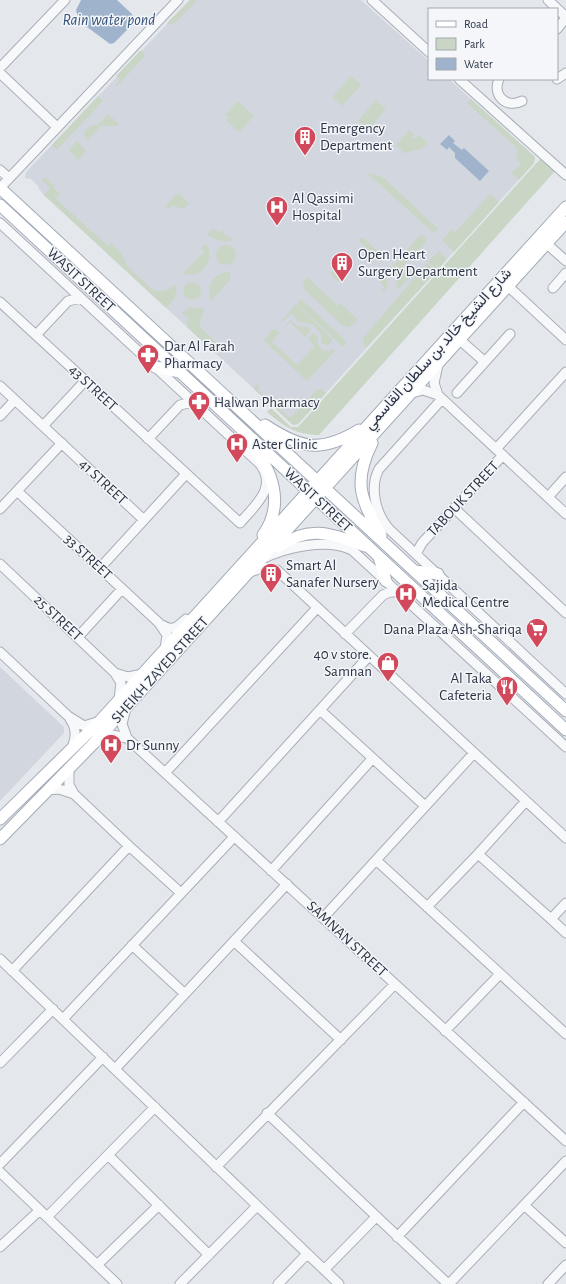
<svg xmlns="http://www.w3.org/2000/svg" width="566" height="1284" viewBox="0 0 566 1284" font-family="'Alegreya Sans',Vazirmatn,sans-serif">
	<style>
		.built { fill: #d2d6de }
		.green { fill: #c9d6c5 }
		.water { fill: #9fb4cc }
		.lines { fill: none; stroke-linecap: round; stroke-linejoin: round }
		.minor-casing { stroke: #a9aeb7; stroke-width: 11 }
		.major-casing { stroke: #a3abb8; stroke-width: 13 }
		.minor { stroke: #f7f8fa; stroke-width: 9 }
		.major { stroke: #fff; stroke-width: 11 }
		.labels { text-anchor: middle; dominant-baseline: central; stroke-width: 3; stroke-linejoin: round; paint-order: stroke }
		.poi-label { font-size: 15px; fill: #2b3445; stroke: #f4f6f9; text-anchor: start }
		.street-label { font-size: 15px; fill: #2b3445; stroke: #f4f6f9 }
		.water-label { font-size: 16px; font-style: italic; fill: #34527a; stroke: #f4f6f9 }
	</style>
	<rect width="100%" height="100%" fill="#e4e7ec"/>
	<path class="built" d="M190,0H361L429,61V79H449L535,157L534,163L298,424L293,425L44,195L38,188L39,187L31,179L25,178L26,172Z
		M0,667L64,727V733L0,801Z"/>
	<path class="green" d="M190,0H197L175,23L168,24L167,23Z
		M141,50L145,56L117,86L115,85L120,80L116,76Z
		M351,76L361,85L342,106L332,97Z
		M98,96L103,101L57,150L52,145Z
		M471,99L535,157L534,163L519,180L511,173L521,164L516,158L518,154L516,147L467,103Z
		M376,100L386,109L368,130L358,121Z
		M238,101L254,116L239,132L226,120L230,116H224Z
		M108,114L119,124L117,126H101L88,140L84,135V132L90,126L98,125Z
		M409,130L414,134L412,137L415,139L419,135L428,143L421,149L404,153L396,145Z
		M77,141L86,151L78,160L69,150Z
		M541,158L555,171L319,435C297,435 283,426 267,412L271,408L291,427H298Z
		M367,173L383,177L438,229L434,233Z
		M45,177L55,186L54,188L60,194L56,199L108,246L111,243L122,254L127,266L153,290C162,293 169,290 176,284C178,297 174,299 166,308L44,195L50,188L42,180Z
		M178,193L189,203L184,209L174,206L168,208L164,207Z
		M490,194L499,202L454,252L442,240L452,229L455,232Z
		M214,228L219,233L223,229L224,234L232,239V241C222,241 215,241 207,234Z
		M421,234L426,239V243L402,267L411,276L397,290L396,278L390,269Z
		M362,237L385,258L382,262L358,240Z
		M206,244C214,256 207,269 195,275L182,274L204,252L201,248Z
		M216 255a10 10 0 1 1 20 0a10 10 0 1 1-20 0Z
		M439,251L447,259L434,274L432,272L435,269L428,262Z
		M427,263L433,269L430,272L433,275L366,348L363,344L364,337Z
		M337,265L346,274L338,282L330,273Z
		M379,271L388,282L387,287L383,292L381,291L384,287L378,278L375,276Z
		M230,272V280L211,301C205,286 214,272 230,272Z
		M307,277L337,305L340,303L358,320L349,327L342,325L305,290L303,283Z
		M183 291a9 9 0 1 1 18 0a9 9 0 1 1-18 0Z
		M301,299L342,337L346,342L343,347L297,304Z
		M296,304L333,340L328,345L322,344L321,334L312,324L298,322L292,313L277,326Z
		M191,307L204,309L199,326L225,351H213L187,327L189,325L186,322L189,319L182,313Z
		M290,320L298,326L309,327L310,331L305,337L290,322L282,331Z
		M275,329L279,333L272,342L297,365L315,346L308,339L313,333L318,337V344L322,350L329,351L333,349L335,351L307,381L264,341L272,330Z
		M258,383L259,391L290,418L318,389H322L326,393L298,424L293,425L253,388Z"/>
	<path class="water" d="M81,0H117L132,14L134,23L114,43L110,44L79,21L76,10Z
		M449,135L455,141L453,143L462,150L464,148L489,171L480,181L455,158V153L449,147L447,150L440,144Z"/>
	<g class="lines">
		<g class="minor-casing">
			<path id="minor" d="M372,0L429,52
				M548,0L566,17
				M557,29L566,18
				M0,68L65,0
				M0,73L57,127
				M459,79L566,175
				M499,79C492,95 506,109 522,101
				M557,79L566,73
				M0,170L9,178
				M0,188L178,0
				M0,223L260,464C278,488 255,505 240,523L0,302
				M547,244L566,261
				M508,286L566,340
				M553,288L566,273
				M36,335L68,301L81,298
				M460,340L485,362
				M438,365L434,383L438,395
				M0,386L144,520
				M412,393L423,390L438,395L566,514
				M457,393L510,334
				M442,399L379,469C369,488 376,514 389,529L566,694
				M0,416L15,400
				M43,426L85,381
				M148,439L180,405L193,402
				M496,449L566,372
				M17,491L159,623L167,635L165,649
				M548,497L566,477
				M454,508L566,613
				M0,509L62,443
				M416,554L422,543L503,455
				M262,559C286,547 327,538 352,550L566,747
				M0,564L115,673L121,683L119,699
				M100,568L186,474
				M250,572L265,567L277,570L566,838
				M162,625C173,632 177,627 186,619
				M345,634L383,595L390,592H399
				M78,637L122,589
				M0,652L68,716L84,726L97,722
				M115,673L128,677L143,674
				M126,708L122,724L127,738L566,1141
				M320,710L425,806
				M70,719C77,729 76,737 72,748
				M98,740L112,735L127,738
				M69,769V785L74,794L129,846
				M165,773L317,608
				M48,790L59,789L74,794
				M526,801L478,854L551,919L566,903
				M218,822L369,656
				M376,860L566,1034
				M271,871L372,759
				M427,907L478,854
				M323,918L474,753
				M551,919L566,933
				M235,942L341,1040
				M132,945L185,994
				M0,959L339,1284
				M12,971L129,846L181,893
				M63,1019L234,837
				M445,1031L500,974
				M0,1063L53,1009
				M115,1069L287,884
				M267,1113L448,1284
				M108,1155L209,1255
				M0,1164L103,1057
				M216,1167L395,984
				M0,1172L117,1284
				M524,1205L566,1243
				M47,1217L155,1107
				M397,1237L524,1102
				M0,1247L40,1210
				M97,1265L159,1205
				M324,1270L376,1217
				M180,1284L257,1206
				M278,1284L307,1254
				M449,1284L566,1161
				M548,1284L566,1265"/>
		</g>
		<g class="major-casing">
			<path id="major" d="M0,188L566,711
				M0,205L566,730
				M155,367L180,372
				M265,425C301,449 321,453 359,430
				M372,443C353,481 360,499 381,535
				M249,444C273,469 285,504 263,535
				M278,547C310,524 331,534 365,546
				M379,557L386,581
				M415,571L438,574
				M0,819L99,722L566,207
				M0,839L94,743L566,222"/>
		</g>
		<use href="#minor" class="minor"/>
		<use href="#major" class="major"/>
	</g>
	<defs>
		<g id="building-pin" transform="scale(1.15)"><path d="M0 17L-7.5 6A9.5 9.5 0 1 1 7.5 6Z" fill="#d1495b" stroke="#f4f6f9"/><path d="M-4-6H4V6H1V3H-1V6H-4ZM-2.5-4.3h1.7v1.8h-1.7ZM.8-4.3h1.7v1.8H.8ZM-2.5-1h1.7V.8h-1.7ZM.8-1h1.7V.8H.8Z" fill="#fff"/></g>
		<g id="hospital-pin" transform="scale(1.15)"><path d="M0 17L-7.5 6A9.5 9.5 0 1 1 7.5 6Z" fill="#d1495b" stroke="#f4f6f9"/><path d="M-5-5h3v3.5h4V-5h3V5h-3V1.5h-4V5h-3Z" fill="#fff"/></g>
		<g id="pharmacy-pin" transform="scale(1.15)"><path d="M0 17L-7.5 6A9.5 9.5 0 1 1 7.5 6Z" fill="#d1495b" stroke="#f4f6f9"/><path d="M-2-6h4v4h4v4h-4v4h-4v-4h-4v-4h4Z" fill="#fff"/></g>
		<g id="supermarket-pin" transform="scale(1.15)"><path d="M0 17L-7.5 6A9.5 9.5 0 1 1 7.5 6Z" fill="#d1495b" stroke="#f4f6f9"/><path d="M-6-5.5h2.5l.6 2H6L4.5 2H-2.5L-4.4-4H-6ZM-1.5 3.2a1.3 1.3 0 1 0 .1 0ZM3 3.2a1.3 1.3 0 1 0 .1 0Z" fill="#fff"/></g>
		<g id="shop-pin" transform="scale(1.15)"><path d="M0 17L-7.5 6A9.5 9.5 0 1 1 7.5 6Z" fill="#d1495b" stroke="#f4f6f9"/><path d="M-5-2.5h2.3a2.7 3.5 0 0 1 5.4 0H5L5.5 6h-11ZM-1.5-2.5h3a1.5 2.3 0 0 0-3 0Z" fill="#fff"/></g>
		<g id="restaurant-pin" transform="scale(1.15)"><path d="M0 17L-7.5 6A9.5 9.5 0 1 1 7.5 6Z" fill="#d1495b" stroke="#f4f6f9"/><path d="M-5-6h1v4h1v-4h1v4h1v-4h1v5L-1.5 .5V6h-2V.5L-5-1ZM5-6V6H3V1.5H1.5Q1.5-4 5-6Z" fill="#fff"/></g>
	</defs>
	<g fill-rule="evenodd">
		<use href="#building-pin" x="305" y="137"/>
		<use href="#hospital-pin" x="277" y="207"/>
		<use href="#building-pin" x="342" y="263"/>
		<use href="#pharmacy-pin" x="148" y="355"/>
		<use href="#pharmacy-pin" x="199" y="402"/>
		<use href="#hospital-pin" x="237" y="444"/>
		<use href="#building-pin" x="271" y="574"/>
		<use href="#hospital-pin" x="406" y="594"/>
		<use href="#supermarket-pin" x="537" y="629"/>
		<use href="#shop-pin" x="388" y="663"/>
		<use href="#restaurant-pin" x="507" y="687"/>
		<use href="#hospital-pin" x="111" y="745"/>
	</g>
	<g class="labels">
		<g class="poi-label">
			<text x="320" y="128">Emergency<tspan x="320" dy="17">Department</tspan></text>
			<text x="292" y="198">Al Qassimi<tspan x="292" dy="17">Hospital</tspan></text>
			<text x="358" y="254">Open Heart<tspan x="358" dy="17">Surgery Department</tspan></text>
			<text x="164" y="346">Dar Al Farah<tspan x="164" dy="17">Pharmacy</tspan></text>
			<text x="214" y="402">Halwan Pharmacy</text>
			<text x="252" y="444">Aster Clinic</text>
			<text x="286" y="565">Smart Al<tspan x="286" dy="17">Sanafer Nursery</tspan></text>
			<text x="422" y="585">Sajida<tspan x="422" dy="17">Medical Centre</tspan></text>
			<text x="522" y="629" text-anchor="end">Dana Plaza Ash-Shariqa</text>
			<text x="372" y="654" text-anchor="end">40 v store.<tspan x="372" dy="17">Samnan</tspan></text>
			<text x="492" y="678" text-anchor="end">Al Taka<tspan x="492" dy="17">Cafeteria</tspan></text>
			<text x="126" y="745">Dr Sunny</text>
		</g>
		<g class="street-label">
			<text transform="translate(81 280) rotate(43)">WASIT STREET</text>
			<text transform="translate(438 349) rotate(-48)">شارع الشيخ خالد بن سلطان القاسمي</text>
			<text transform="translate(93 388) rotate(43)">43 STREET</text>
			<text transform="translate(103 482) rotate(43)">41 STREET</text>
			<text transform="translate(463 499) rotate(-47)">TABOUK STREET</text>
			<text transform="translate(318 500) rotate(43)">WASIT STREET</text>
			<text transform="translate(88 557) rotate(43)">33 STREET</text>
			<text transform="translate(58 618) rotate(43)">25 STREET</text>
			<text transform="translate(160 670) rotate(-48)">SHEIKH ZAYED STREET</text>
			<text transform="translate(347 939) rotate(43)">SAMNAN STREET</text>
		</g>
		<g class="water-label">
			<text x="109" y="20">Rain water pond</text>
		</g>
	</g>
	<rect x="428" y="8" width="130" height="72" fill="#f4f6f9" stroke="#a4a8b1"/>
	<rect x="436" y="21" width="20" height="6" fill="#ffffff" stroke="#a4a8b1"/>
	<text x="464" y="28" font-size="12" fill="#2b3445">Road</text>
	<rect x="436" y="38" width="20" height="12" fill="#c9d6c5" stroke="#a4a8b1"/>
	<text x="464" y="48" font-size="12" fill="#2b3445">Park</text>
	<rect x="436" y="58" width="20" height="12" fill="#9fb4cc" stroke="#a4a8b1"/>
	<text x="464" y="68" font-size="12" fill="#2b3445">Water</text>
</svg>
